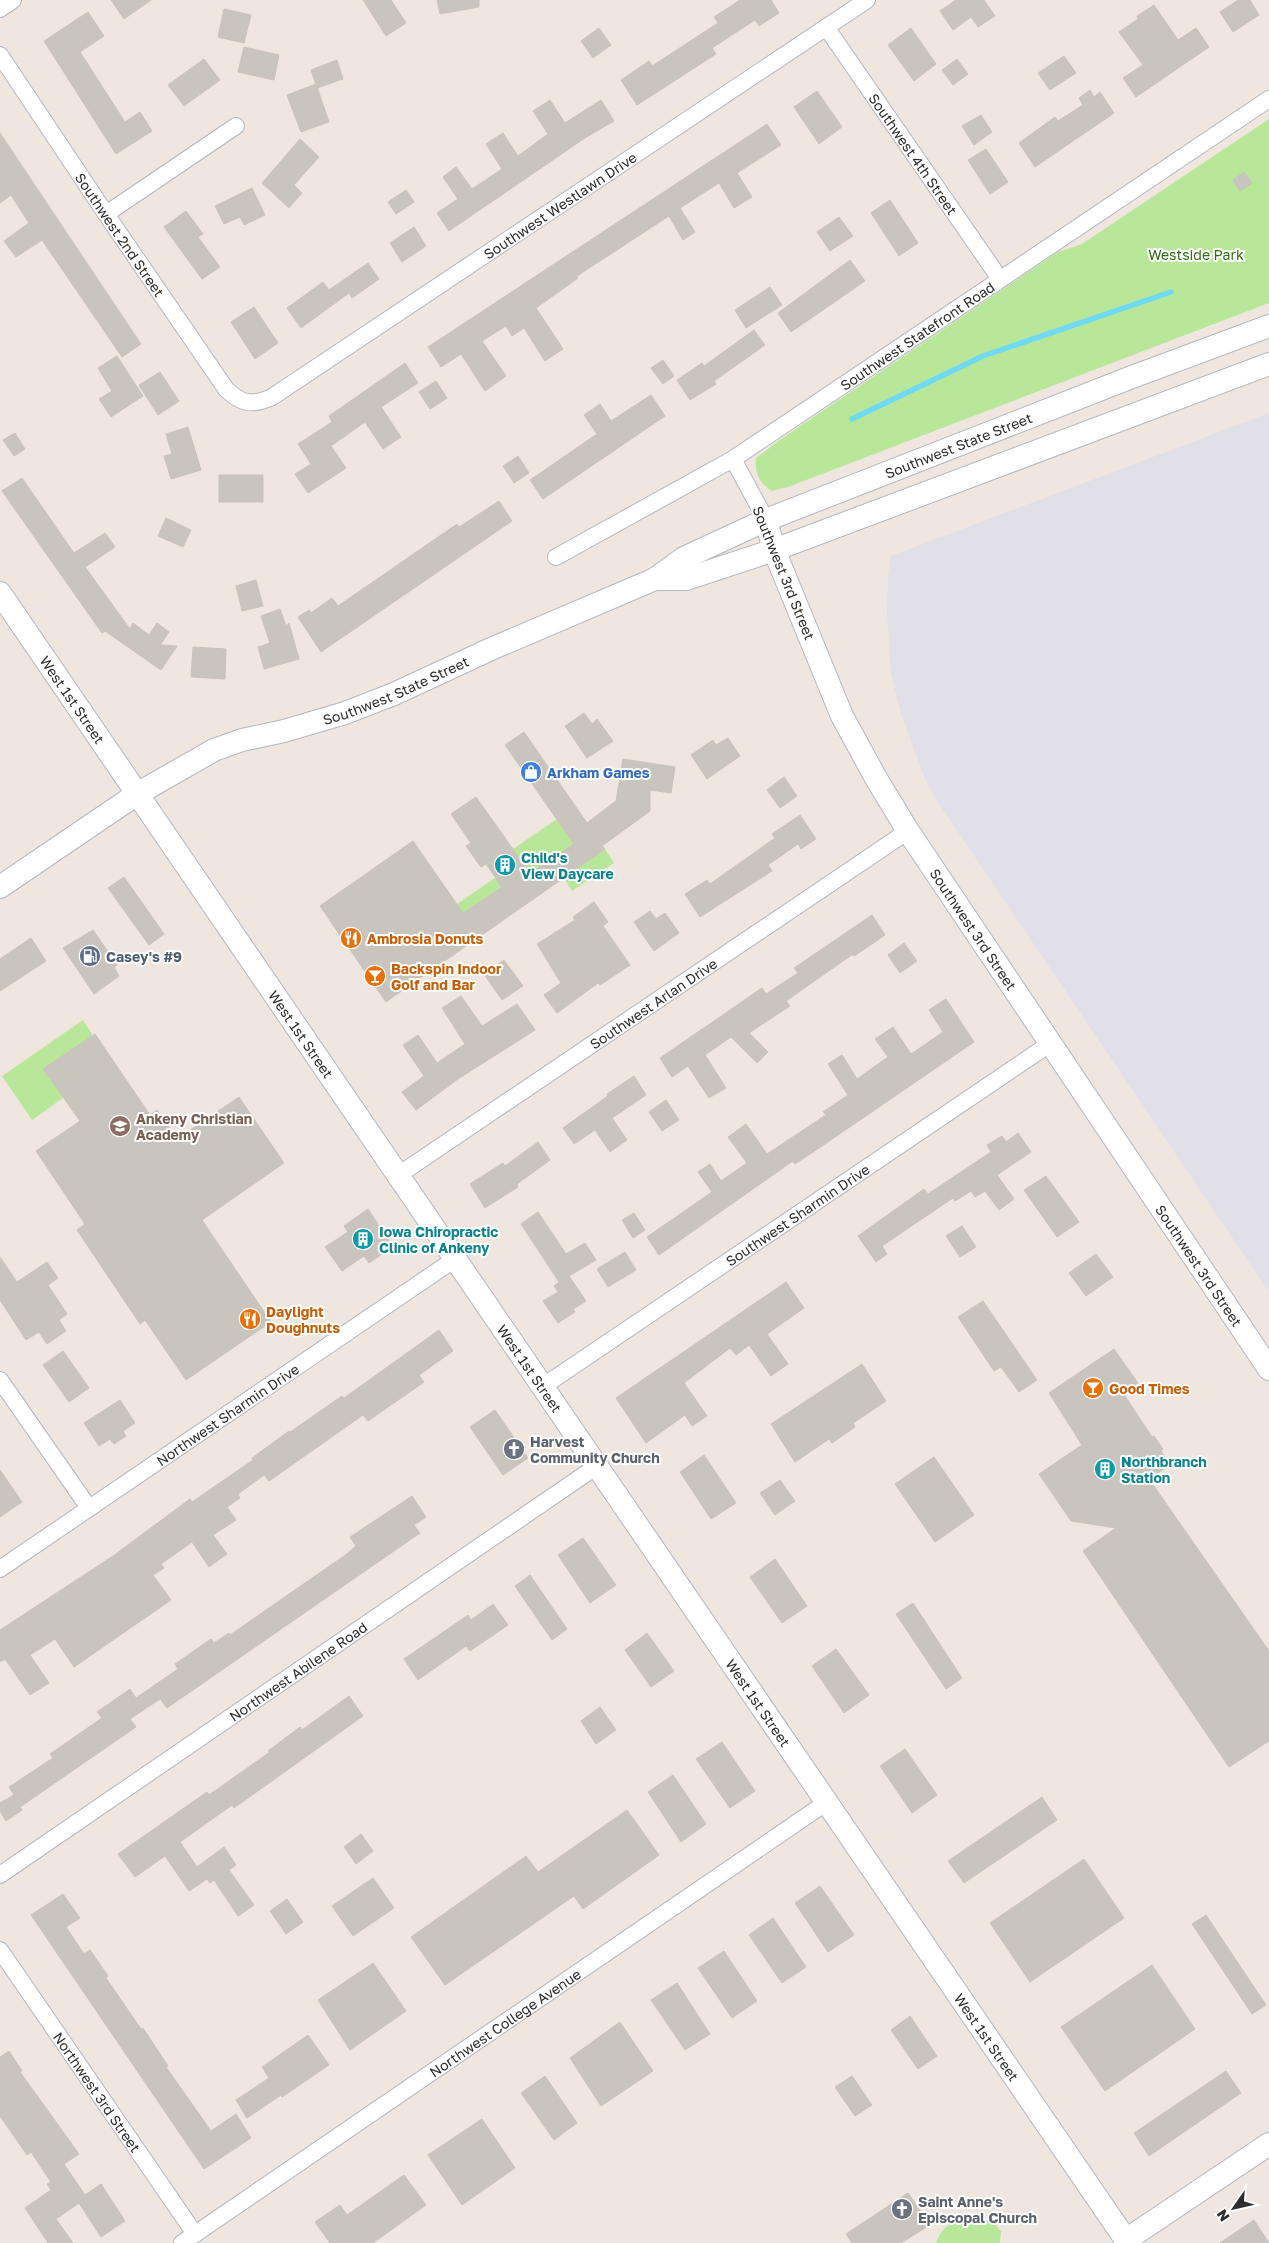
<svg xmlns="http://www.w3.org/2000/svg" width="1269" height="2243" viewBox="0 0 1269 2243" font-family="'Golos Text',sans-serif">
	<style>
		.industrial { fill: #e1dfe7 }
		.green { fill: #b9e799 }
		.lines { fill: none; stroke-linecap: round; stroke-linejoin: round }
		.stream { stroke: #6edaf5; stroke-width: 5.5 }
		.building { fill: #cac4be; stroke: #cbc3b8 }
		.street-casing { stroke: #b3b6c1; stroke-width: 18 }
		.secondary-casing { stroke: #b3b6c1; stroke-width: 24 }
		.street { stroke: #fff; stroke-width: 16 }
		.secondary { stroke: #fff; stroke-width: 22 }
		.labels { text-anchor: middle; dominant-baseline: central; stroke-width: 4; stroke-linejoin: round; paint-order: stroke }
		.street-label { font-size: 14px; fill: #2d2d2d; stroke: #fff }
		.park-label { font-size: 14px; fill: #306f17; stroke: #fff }
		.shop-label { font-size: 14px; font-weight: bold; fill: #366cbe; stroke: #fff; text-anchor: start }
		.culture-label { font-size: 14px; font-weight: bold; fill: #0d838f; stroke: #fff; text-anchor: start }
		.food-label { font-size: 14px; font-weight: bold; fill: #c56008; stroke: #fff; text-anchor: start }
		.service-label { font-size: 14px; font-weight: bold; fill: #4e5e75; stroke: #fff; text-anchor: start }
		.education-label { font-size: 14px; font-weight: bold; fill: #785e54; stroke: #fff; text-anchor: start }
		.worship-label { font-size: 14px; font-weight: bold; fill: #5b616d; stroke: #fff; text-anchor: start }
	</style>
	<rect width="100%" height="100%" fill="#efe7df"/>
	<path class="industrial" d="M1269,413V1292L937,801L925,779L901,714L891,673L887,612L888,576L891,556Z"/>
	<path class="green" d="M1269,119V303L788,487L772,491C759,482 755,475 756,458L781,439L1058,252L1082,244Z
		M557,819L587,862L605,849L614,863L572,891L564,878L566,876L530,873L513,849Z
		M495,878L502,886L463,913L457,904Z
		M83,1020L92,1034L91,1037L44,1068L63,1098L32,1120L2,1076Z
		M968,2215L994,2223L1001,2231L1000,2243H936C941,2228 953,2220 968,2215Z"/>
	<g class="lines">
		<path class="stream" d="M852,419L983,356L1171,292"/>
	</g>
	<path class="building" d="M111,0H151L124,19Z
		M363,0H391L406,23L386,36Z
		M437,0H479V7L440,14Z
		M740,0H771L779,13L759,26L755,20L712,48L716,54L637,105L621,80L649,61L652,66L718,23L714,17Z
		M956,0H984L995,16L978,27L971,17L953,30L940,11Z
		M1238,0H1250L1259,15L1233,32L1220,12Z
		M1154,5L1178,40L1196,28L1209,47L1136,97L1123,78L1143,65L1119,32L1138,19L1137,16Z
		M224,9L251,15L244,43L218,37Z
		M88,12L104,36L80,52L125,122L140,112L152,131L116,154L44,41Z
		M599,28L611,45L593,58L581,41Z
		M911,28L936,64L914,81L888,45Z
		M244,47L279,55L274,80L238,72Z
		M1064,56L1076,73L1050,90L1038,73Z
		M204,59L220,80L184,106L168,85Z
		M957,59L968,74L953,85L942,70Z
		M337,60L343,79L317,88L311,70Z
		M316,84L329,122L301,132L287,95Z
		M1090,90L1094,97L1100,92L1114,113L1035,167L1019,143L1055,117L1058,121L1083,105L1079,98Z
		M817,91L842,127L819,144L794,107Z
		M550,100L565,123L601,100L614,121L585,138L449,231L437,213L458,199L443,177L456,167L472,189L502,169L486,144L503,133L518,156L548,134L533,111Z
		M981,115L992,132L974,145L962,126Z
		M767,124L781,145L737,173L752,197L734,208L719,183L680,208L695,232L683,240L669,216L577,276L578,278L536,308L563,349L545,361L524,328L512,336L506,326L482,341L506,376L485,391L461,354L441,367L428,347Z
		M0,133L141,344L122,357L42,240L16,257L4,241L29,223L11,195L0,203Z
		M300,139L319,157L294,185L302,193L289,208L262,183Z
		M986,149L1008,182L990,194L968,160Z
		M1244,172L1252,183L1240,191L1233,180Z
		M252,188L265,215L244,225L240,217L224,224L215,206Z
		M406,190L414,202L396,214L388,202Z
		M890,200L918,243L899,256L871,213Z
		M186,211L203,234L198,237L220,267L202,279L164,227Z
		M839,217L853,236L830,251L817,232Z
		M414,227L426,246L402,262L390,243Z
		M850,260L865,281L791,332L778,313Z
		M368,263L379,279L352,298L349,293L301,328L287,308L323,282L329,290Z
		M770,287L782,305L746,328L735,310Z
		M254,307L278,343L255,359L231,322Z
		M754,330L765,345L714,381L716,384L690,400L677,380L702,363L704,366Z
		M117,356L143,396L111,417L99,399L112,391L98,368Z
		M663,360L674,376L663,384L651,368Z
		M405,363L418,383L381,407L401,437L383,449L365,422L331,446L346,468L308,493L295,474L311,464L298,444L332,422L329,416Z
		M160,372L179,401L158,415L139,385Z
		M436,381L447,398L430,409L419,392Z
		M651,395L665,416L543,499L530,480L597,434L584,415L600,404L611,421Z
		M188,427L201,470L171,479L164,456L172,454L166,434Z
		M15,433L25,449L14,456L3,440Z
		M518,456L529,473L514,483L503,466Z
		M219,475H263V502H219Z
		M22,478L74,553L105,533L115,547L85,567L130,629L133,623L149,635L157,623L169,632L160,645L177,646L161,670L105,631L102,633L2,491Z
		M499,501L512,521L321,652L298,617L309,610L311,613L332,598L338,606L457,524L459,527Z
		M166,518L191,530L183,547L158,536Z
		M256,580L263,606L242,611L236,586Z
		M280,609L286,626L289,623L299,659L264,669L258,647L270,643L261,616Z
		M193,647L226,649L225,679L191,677Z
		M584,713L592,724L597,719L613,741L587,758L565,726Z
		M524,732L587,823L616,801L623,759L675,767L671,793L650,790V811L602,846L605,849L386,1002L320,906L413,841L463,913L502,887L486,864L481,867L466,846L471,843L451,814L476,797L530,873L574,844L505,745Z
		M728,738L740,756L707,779L691,755L713,740L716,745Z
		M784,777L797,796L780,808L767,790Z
		M800,815L816,839L801,849L798,844L768,865L772,871L700,917L685,894L707,880L710,884L775,838L772,834Z
		M124,877L164,934L149,945L108,888Z
		M594,902L608,922L603,926L630,965L600,985L598,983L557,1013L544,995L561,983L537,944L575,920L573,917Z
		M650,911L656,919L665,913L679,933L654,951L634,922Z
		M872,915L885,935L854,956L853,954L786,1001L790,1006L749,1033L768,1052L757,1063L731,1037L705,1055L726,1088L709,1098L688,1066L672,1077L660,1058L762,988L766,994L798,973L794,968Z
		M93,930L117,965L114,967L119,976L94,994L63,948Z
		M31,938L46,961L0,991V959Z
		M904,943L917,961L900,973L888,955Z
		M504,960L523,986L502,1000L484,974Z
		M461,996L482,1026L517,1004L535,1030L458,1079L416,1110L402,1092L424,1076L403,1045L418,1035L437,1063L465,1044L442,1008Z
		M946,999L974,1042L822,1146L795,1164L793,1161L659,1255L647,1237L712,1192L698,1172L710,1164L721,1181L747,1163L728,1137L746,1124L767,1154L826,1115L823,1112L848,1095L828,1064L842,1055L857,1079L888,1057L875,1039L893,1027L911,1054L943,1032L929,1010Z
		M95,1034L150,1115L157,1110L177,1139L239,1097L284,1163L202,1220L271,1322L186,1380L145,1320L140,1324L77,1230L85,1224L36,1151L80,1121L43,1069Z
		M634,1076L646,1095L612,1118L627,1140L610,1152L595,1130L574,1144L563,1128L608,1096L607,1094Z
		M666,1100L679,1120L662,1131L649,1112Z
		M1018,1133L1031,1152L997,1175L1014,1199L999,1210L985,1191L975,1197L971,1191L955,1201L953,1198L882,1246L887,1254L876,1262L858,1236L924,1189L928,1194L991,1152L987,1145L1002,1136L1006,1142Z
		M538,1142L550,1160L517,1184L518,1187L485,1208L470,1184L503,1163L505,1166Z
		M1046,1176L1079,1222L1057,1237L1024,1190Z
		M368,1209L393,1247L369,1263L364,1256L342,1271L325,1247L348,1232L344,1226Z
		M538,1212L566,1254L585,1243L596,1260L569,1276L586,1301L573,1309L575,1312L558,1323L543,1301L558,1292L554,1286L559,1282L521,1224Z
		M634,1213L645,1230L633,1238L622,1220Z
		M962,1226L976,1247L960,1257L946,1236Z
		M625,1252L636,1270L608,1287L597,1269Z
		M1096,1254L1113,1277L1086,1296L1069,1273Z
		M0,1257L17,1282L47,1262L58,1278L48,1285L67,1314L59,1320L66,1331L47,1344L39,1332L26,1340L0,1300Z
		M786,1282L804,1308L767,1334L788,1364L771,1376L749,1345L736,1355L730,1348L684,1383L707,1416L692,1426L685,1415L646,1443L616,1398Z
		M983,1301L1037,1380L1019,1392L1001,1367L994,1371L958,1317Z
		M439,1330L453,1351L419,1375L424,1382L368,1421L363,1415L269,1481L264,1475L238,1494L240,1498L227,1507L236,1520L213,1535L227,1554L209,1567L192,1542L161,1564L164,1568L153,1575L171,1600L74,1667L55,1639L30,1655L49,1683L30,1695L5,1659L0,1662V1630L113,1556L190,1499L192,1502L253,1460L252,1458L289,1431L290,1432L342,1396L344,1398Z
		M1114,1349L1138,1383L1123,1393L1152,1437L1154,1436L1163,1449L1161,1451L1170,1465L1149,1479L1269,1651V1741L1229,1767L1083,1551L1116,1528L1071,1521L1039,1474L1082,1445L1049,1393Z
		M63,1351L89,1388L69,1402L43,1365Z
		M862,1364L886,1401L853,1423L855,1427L832,1443L829,1439L795,1462L771,1424Z
		M120,1400L135,1423L123,1431L126,1436L114,1444L110,1439L99,1446L84,1423Z
		M495,1410L528,1458L503,1475L470,1427Z
		M704,1455L736,1503L711,1519L680,1472Z
		M934,1457L974,1515L935,1542L895,1484Z
		M0,1470L22,1502L0,1517Z
		M780,1480L795,1501L775,1515L760,1493Z
		M412,1496L426,1517L414,1525L420,1533L167,1708L160,1699L130,1719L136,1727L20,1807L22,1810L6,1821L0,1811V1803L14,1795L9,1787L53,1758L50,1754L102,1718L97,1712L130,1689L136,1698L178,1669L175,1664L211,1639L214,1643L229,1633L230,1635L344,1556L356,1546L350,1537Z
		M583,1538L616,1585L590,1603L558,1555Z
		M775,1559L807,1606L782,1623L750,1577Z
		M530,1575L567,1629L552,1640L515,1586Z
		M913,1603L962,1678L946,1689L896,1614Z
		M493,1604L508,1625L470,1651L466,1646L418,1680L404,1659L468,1615L471,1620Z
		M647,1633L674,1671L651,1687L625,1650Z
		M836,1649L869,1695L844,1713L812,1666Z
		M349,1696L363,1716L234,1808L232,1805L180,1842L197,1867L224,1847L236,1865L229,1870L254,1905L238,1916L214,1880L210,1883L207,1879L189,1891L165,1856L135,1877L118,1854L207,1792L209,1795L270,1752L268,1751L300,1727L302,1730Z
		M600,1707L616,1730L596,1744L581,1721Z
		M722,1742L755,1791L730,1808L696,1759Z
		M905,1749L937,1795L912,1813L880,1766Z
		M673,1775L706,1824L681,1842L648,1792Z
		M1042,1797L1057,1820L964,1883L948,1861Z
		M627,1810L659,1855L583,1909L574,1896L445,1985L411,1937L526,1856L538,1872Z
		M361,1834L373,1851L356,1864L344,1847Z
		M1084,1859L1124,1918L1030,1982L990,1923Z
		M373,1878L394,1908L353,1936L332,1906Z
		M820,1886L854,1935L828,1952L795,1903Z
		M63,1894L80,1918L66,1927L84,1954L90,1950L108,1976L106,1978L141,2029L143,2028L168,2066L166,2067L211,2131L236,2114L251,2138L204,2169L31,1915Z
		M287,1899L303,1922L286,1934L270,1911Z
		M1206,1915L1266,2005L1252,2014L1192,1924Z
		M773,1918L806,1967L782,1983L749,1935Z
		M724,1951L757,2001L732,2018L698,1968Z
		M373,1963L406,2011L350,2050L318,2000Z
		M1152,1965L1195,2029L1105,2091L1061,2027Z
		M677,1983L710,2034L685,2050L651,2000Z
		M910,2016L937,2056L918,2069L891,2030Z
		M620,2022L653,2071L601,2106L570,2058Z
		M308,2035L329,2065L282,2097L281,2095L247,2118L236,2100L269,2078L262,2067Z
		M9,2051L22,2071L20,2072L79,2154L64,2164L85,2195L101,2184L125,2221L101,2237L79,2203L56,2219L73,2243H48L25,2208L51,2190L47,2184L51,2182L31,2152L27,2155L0,2116V2057Z
		M1226,2071L1241,2093L1149,2156L1134,2133Z
		M545,2076L577,2123L554,2140L521,2093Z
		M852,2076L872,2105L855,2116L835,2087Z
		M482,2119L515,2168L462,2205L428,2155Z
		M404,2175L426,2205L373,2243H330L315,2222L340,2205L347,2215Z
		M908,2193L930,2225L901,2243H852L846,2234Z
		M1254,2220L1269,2243H1220Z"/>
	<g class="lines">
		<g class="street-casing">
			<g id="street">
				<path d="M0,9L13,0"/>
				<path id="s1" d="M826,27L1000,279"/>
				<path id="s2" d="M0,55L106,214L226,389C241,404 252,406 272,397L867,0"/>
				<path d="M106,214L236,126"/>
				<path d="M733,459L766,520"/>
				<path id="s3" d="M556,557L733,459L1269,99"/>
				<path id="s4" d="M397,1176L908,831"/>
				<path d="M0,1380L89,1508"/>
				<path id="s5" d="M542,1387L1051,1043"/>
				<path id="s6" d="M0,1569L455,1259"/>
				<path id="s7" d="M0,1875L597,1466"/>
				<path id="s8" d="M0,1950L195,2234"/>
				<path id="s9" d="M182,2243L827,1802"/>
			</g>
		</g>
		<g class="secondary-casing">
			<g id="secondary">
				<path id="s10" d="M766,520L774,550L842,716L877,780L908,831L1269,1369"/>
				<path d="M655,579H686L774,550L1269,364"/>
				<path id="s11" d="M0,593L1128,2243"/>
				<path id="s12" d="M0,887L137,794L214,750L242,740L284,731L345,713L394,694L491,649L655,579L684,558L766,520L1132,377L1269,326"/>
				<path d="M1126,2240L1269,2144"/>
			</g>
		</g>
		<use href="#street" class="street"/>
		<use href="#secondary" class="secondary"/>
	</g>
	<defs>
		<g id="shop-disc" transform="scale(1.125)"><circle r="9.5" fill="#3f7fe0" stroke="#fff"/><path d="M-5-2.5h2.3a2.7 3.5 0 0 1 5.4 0H5L5.5 6h-11ZM-1.5-2.5h3a1.5 2.3 0 0 0-3 0Z" fill="#fff"/></g>
		<g id="building-disc" transform="scale(1.125)"><circle r="9.5" fill="#0f9aa8" stroke="#fff"/><path d="M-4-6H4V6H1V3H-1V6H-4ZM-2.5-4.3h1.7v1.8h-1.7ZM.8-4.3h1.7v1.8H.8ZM-2.5-1h1.7V.8h-1.7ZM.8-1h1.7V.8H.8Z" fill="#fff"/></g>
		<g id="restaurant-disc" transform="scale(1.125)"><circle r="9.5" fill="#e8710a" stroke="#fff"/><path d="M-5-6h1v4h1v-4h1v4h1v-4h1v5L-1.5 .5V6h-2V.5L-5-1ZM5-6V6H3V1.5H1.5Q1.5-4 5-6Z" fill="#fff"/></g>
		<g id="fuel-disc" transform="scale(1.125)"><circle r="9.5" fill="#5c6f8a" stroke="#fff"/><path d="M-5.5-6h7V0h2V4h1.3V-2.5L3-4.5l.8-.8L6-3V5H2.5V1h-1V6h-7ZM-4.2-4.7v3.2H.2V-4.7Z" fill="#fff"/></g>
		<g id="bar-disc" transform="scale(1.125)"><circle r="9.5" fill="#e8710a" stroke="#fff"/><path d="M-6-5H6L.8 .8V4.5H3.5V6h-7V4.5H-.8V.8Z" fill="#fff"/></g>
		<g id="school-disc" transform="scale(1.125)"><circle r="9.5" fill="#8d6e63" stroke="#fff"/><path d="M0-5L7-2L0 1L-7-2ZM-4 1L0 2.5L4 1V4Q0 6-4 4Z" fill="#fff"/></g>
		<g id="church-disc" transform="scale(1.125)"><circle r="9.5" fill="#6b7280" stroke="#fff"/><path d="M-1.2-6h2.4v3.5h3.3v2.4h-3.3V6h-2.4V-.1h-3.3v-2.4h3.3Z" fill="#fff"/></g>
	</defs>
	<g fill-rule="evenodd">
		<use href="#shop-disc" x="531" y="772"/>
		<use href="#building-disc" x="505" y="865"/>
		<use href="#restaurant-disc" x="351" y="938"/>
		<use href="#fuel-disc" x="90" y="956"/>
		<use href="#bar-disc" x="375" y="976"/>
		<use href="#school-disc" x="120" y="1126"/>
		<use href="#building-disc" x="363" y="1239"/>
		<use href="#restaurant-disc" x="250" y="1319"/>
		<use href="#bar-disc" x="1093" y="1388"/>
		<use href="#church-disc" x="514" y="1449"/>
		<use href="#building-disc" x="1105" y="1469"/>
		<use href="#church-disc" x="902" y="2209"/>
	</g>
	<g class="labels">
		<g class="street-label">
			<text stroke="none"><textPath href="#s1" startOffset="154">Southwest 4th Street</textPath></text>
			<text stroke="none"><textPath href="#s2" startOffset="800">Southwest Westlawn Drive</textPath></text>
			<text stroke="none"><textPath href="#s2" startOffset="216">Southwest 2nd Street</textPath></text>
			<text stroke="none"><textPath href="#s3" startOffset="424">Southwest Statefront Road</textPath></text>
			<text stroke="none"><textPath href="#s12" startOffset="1061">Southwest State Street</textPath></text>
			<text transform="translate(784 573) rotate(68)">Southwest 3rd Street</text>
			<text stroke="none"><textPath href="#s12" startOffset="446">Southwest State Street</textPath></text>
			<text stroke="none"><textPath href="#s11" startOffset="129">West 1st Street</textPath></text>
			<text stroke="none"><textPath href="#s10" startOffset="461">Southwest 3rd Street</textPath></text>
			<text stroke="none"><textPath href="#s4" startOffset="309">Southwest Arlan Drive</textPath></text>
			<text stroke="none"><textPath href="#s11" startOffset="534">West 1st Street</textPath></text>
			<text stroke="none"><textPath href="#s5" startOffset="308">Southwest Sharmin Drive</textPath></text>
			<text stroke="none"><textPath href="#s10" startOffset="866">Southwest 3rd Street</textPath></text>
			<text stroke="none"><textPath href="#s11" startOffset="939">West 1st Street</textPath></text>
			<text stroke="none"><textPath href="#s6" startOffset="275">Northwest Sharmin Drive</textPath></text>
			<text stroke="none"><textPath href="#s7" startOffset="361">Northwest Abilene Road</textPath></text>
			<text stroke="none"><textPath href="#s11" startOffset="1344">West 1st Street</textPath></text>
			<text stroke="none"><textPath href="#s9" startOffset="391">Northwest College Avenue</textPath></text>
			<text stroke="none"><textPath href="#s11" startOffset="1749">West 1st Street</textPath></text>
			<text stroke="none"><textPath href="#s8" startOffset="172">Northwest 3rd Street</textPath></text>
		</g>
		<g class="park-label">
			<text x="1196" y="254">Westside Park</text>
		</g>
		<g class="shop-label">
			<text x="547" y="772">Arkham Games</text>
		</g>
		<g class="culture-label">
			<text x="521" y="857">Child's<tspan x="521" dy="16">View Daycare</tspan></text>
			<text x="379" y="1231">Iowa Chiropractic<tspan x="379" dy="16">Clinic of Ankeny</tspan></text>
			<text x="1121" y="1461">Northbranch<tspan x="1121" dy="16">Station</tspan></text>
		</g>
		<g class="food-label">
			<text x="367" y="938">Ambrosia Donuts</text>
			<text x="391" y="968">Backspin Indoor<tspan x="391" dy="16">Golf and Bar</tspan></text>
			<text x="266" y="1311">Daylight<tspan x="266" dy="16">Doughnuts</tspan></text>
			<text x="1109" y="1388">Good Times</text>
		</g>
		<g class="service-label">
			<text x="106" y="956">Casey's #9</text>
		</g>
		<g class="education-label">
			<text x="136" y="1118">Ankeny Christian<tspan x="136" dy="16">Academy</tspan></text>
		</g>
		<g class="worship-label">
			<text x="530" y="1441">Harvest<tspan x="530" dy="16">Community Church</tspan></text>
			<text x="918" y="2201">Saint Anne's<tspan x="918" dy="16">Episcopal Church</tspan></text>
		</g>
	</g>
	<g transform="translate(1234 2208) rotate(236)" stroke="#ffffff" stroke-width="4" paint-order="stroke">
	<path d="M0-4L9 19L0 12L-9 19Z" fill="#2d2d2d"/>
	<text y="-8" font-size="14" font-weight="bold" text-anchor="middle" fill="#2d2d2d">N</text>
	</g>
</svg>
